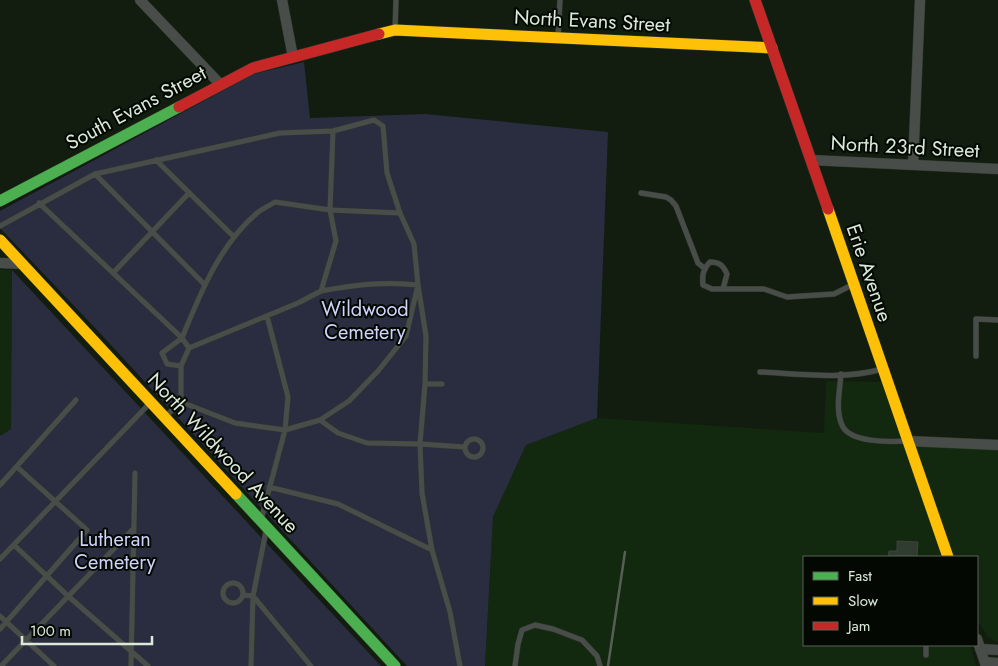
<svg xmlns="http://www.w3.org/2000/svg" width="998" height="666" viewBox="0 0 998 666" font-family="Jost,sans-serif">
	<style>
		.built { fill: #12290f }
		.green { fill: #2a2c40 }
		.building { fill: #313c30; stroke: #3b453a }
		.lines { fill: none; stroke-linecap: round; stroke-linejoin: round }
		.lane-casing { stroke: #2f392d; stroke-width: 6 }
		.street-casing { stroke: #2f392d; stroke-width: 11 }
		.fast-casing { stroke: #2f392d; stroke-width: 12 }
		.slow-casing { stroke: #2f392d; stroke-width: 12 }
		.jam-casing { stroke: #2f392d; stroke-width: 12 }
		.lane { stroke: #494d49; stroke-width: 5 }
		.street { stroke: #494d49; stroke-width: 10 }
		.fast { stroke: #4caf50; stroke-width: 11 }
		.slow { stroke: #ffc107; stroke-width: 11 }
		.jam { stroke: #c62828; stroke-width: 11 }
		.rail { stroke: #575e56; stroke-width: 2.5 }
		.labels { text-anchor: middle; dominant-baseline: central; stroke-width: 4; stroke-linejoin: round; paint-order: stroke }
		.street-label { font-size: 20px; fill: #dce9da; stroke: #030902 }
		.park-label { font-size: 20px; fill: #d1d2fc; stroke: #030902 }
	</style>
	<rect width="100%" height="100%" fill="#121d10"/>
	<path class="built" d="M0,270H12L11,429L0,436Z
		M826,381L881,382L903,445L998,450V643L988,637L980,624H977V557H804V645H970L976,666H485L493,517L526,445L597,418L824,433Z"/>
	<path class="green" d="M304,62L310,118L425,114L608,132L597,418L526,445L493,517L485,666H407L98,331L0,228V211L254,74Z
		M12,270L381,666H0V436L11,429Z"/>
	<path class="building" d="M897,541L918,542L917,557H888L889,551H897Z"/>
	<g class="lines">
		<g class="lane-casing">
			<path id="lane" d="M395,30L396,0
				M558,37L560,0
				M156,160L234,237
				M95,174L204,284
				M641,193L666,197L671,200L676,206L698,263L704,268
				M39,203L182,338L162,353L167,364L181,366L189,348L298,303L321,291L336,241L330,210L333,131
				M0,226L95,174L280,133L333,131L374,120L383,126L387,173L400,213L414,244L418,285L426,336L425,384L420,444L422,493L432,550L450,612L460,666
				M113,273L189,193
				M723,289L727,274C723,265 719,262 710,262C703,269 702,275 703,285L712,289H764L787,297L834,294L852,285
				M189,348L182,338C200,294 219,246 256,214C261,209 269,206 275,202L330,210L400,213
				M976,356V319L998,320
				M181,366V402
				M760,372C799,374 845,380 882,369
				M841,374C840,390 835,410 842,425C849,443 891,442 907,441
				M425,384H442
				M166,416L181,402L235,423L285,430L320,420L349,401L378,371L406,336L418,285C384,281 354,285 321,291
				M320,420L338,433L367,443L420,444L465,447
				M465 448a9 9 0 1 1 18 0a9 9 0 1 1-18 0Z
				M0,485L76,400
				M269,487L338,504L432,550
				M261,520L285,430L288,397L267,316
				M14,545L68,596L148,666
				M0,559L150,403
				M223 593a10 10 0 1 1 20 0a10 10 0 1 1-20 0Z
				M243,595L253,596L311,666
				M0,616L54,666
				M0,629L87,530L17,467
				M926,655V645
				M1,666L134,528
				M131,666L135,473
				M251,666L253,596L266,531
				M515,666L518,644L522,630L535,625L553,629L582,640L597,656L600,666"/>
		</g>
		<g class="street-casing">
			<path id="street" d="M140,0L220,84
				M282,0L293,57
				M811,160L998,169
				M913,165L920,0
				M0,263L23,264
				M908,441L998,445
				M977,639L986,666
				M980,649L998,650
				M985,662L998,663"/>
		</g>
		<g class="fast-casing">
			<path id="fast" d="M0,201L179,107
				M236,494L395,666"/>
		</g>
		<g class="slow-casing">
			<path id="slow" d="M379,34L395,30L772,48
				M828,209L948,557
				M0,240L236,494"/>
		</g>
		<g class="jam-casing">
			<path id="jam" d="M755,0L828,209
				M179,107L253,68L379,34"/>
		</g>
		<use href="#lane" class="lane"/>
		<use href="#street" class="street"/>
		<use href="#fast" class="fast"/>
		<use href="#slow" class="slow"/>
		<use href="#jam" class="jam"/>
		<path class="rail" d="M608,666L625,552"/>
	</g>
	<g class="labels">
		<g class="street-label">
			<text transform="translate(592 21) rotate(3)">North Evans Street</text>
			<text transform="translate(136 108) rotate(-28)">South Evans Street</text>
			<text transform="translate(905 147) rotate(3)">North 23rd Street</text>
			<text transform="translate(869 273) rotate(71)">Erie Avenue</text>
			<text transform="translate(223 453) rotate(47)">North Wildwood Avenue</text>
		</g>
		<g class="park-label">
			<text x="365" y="309">Wildwood<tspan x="365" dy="23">Cemetery</tspan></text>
			<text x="115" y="539">Lutheran<tspan x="115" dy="23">Cemetery</tspan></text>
		</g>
	</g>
	<rect x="803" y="556" width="175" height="90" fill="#030902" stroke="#5a6358"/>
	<rect x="813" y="572" width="25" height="8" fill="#4caf50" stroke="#5a6358"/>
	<text x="848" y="581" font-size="15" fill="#dce9da">Fast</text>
	<rect x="813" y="597" width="25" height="8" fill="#ffc107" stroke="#5a6358"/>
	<text x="848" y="606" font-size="15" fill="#dce9da">Slow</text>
	<rect x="813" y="622" width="25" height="8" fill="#c62828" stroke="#5a6358"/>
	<text x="848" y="631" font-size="15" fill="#dce9da">Jam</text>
	<path d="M22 636v8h130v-8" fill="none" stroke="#dce9da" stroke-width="2.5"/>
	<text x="30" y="636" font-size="15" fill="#dce9da" stroke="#030902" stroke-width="4" paint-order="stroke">100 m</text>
</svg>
